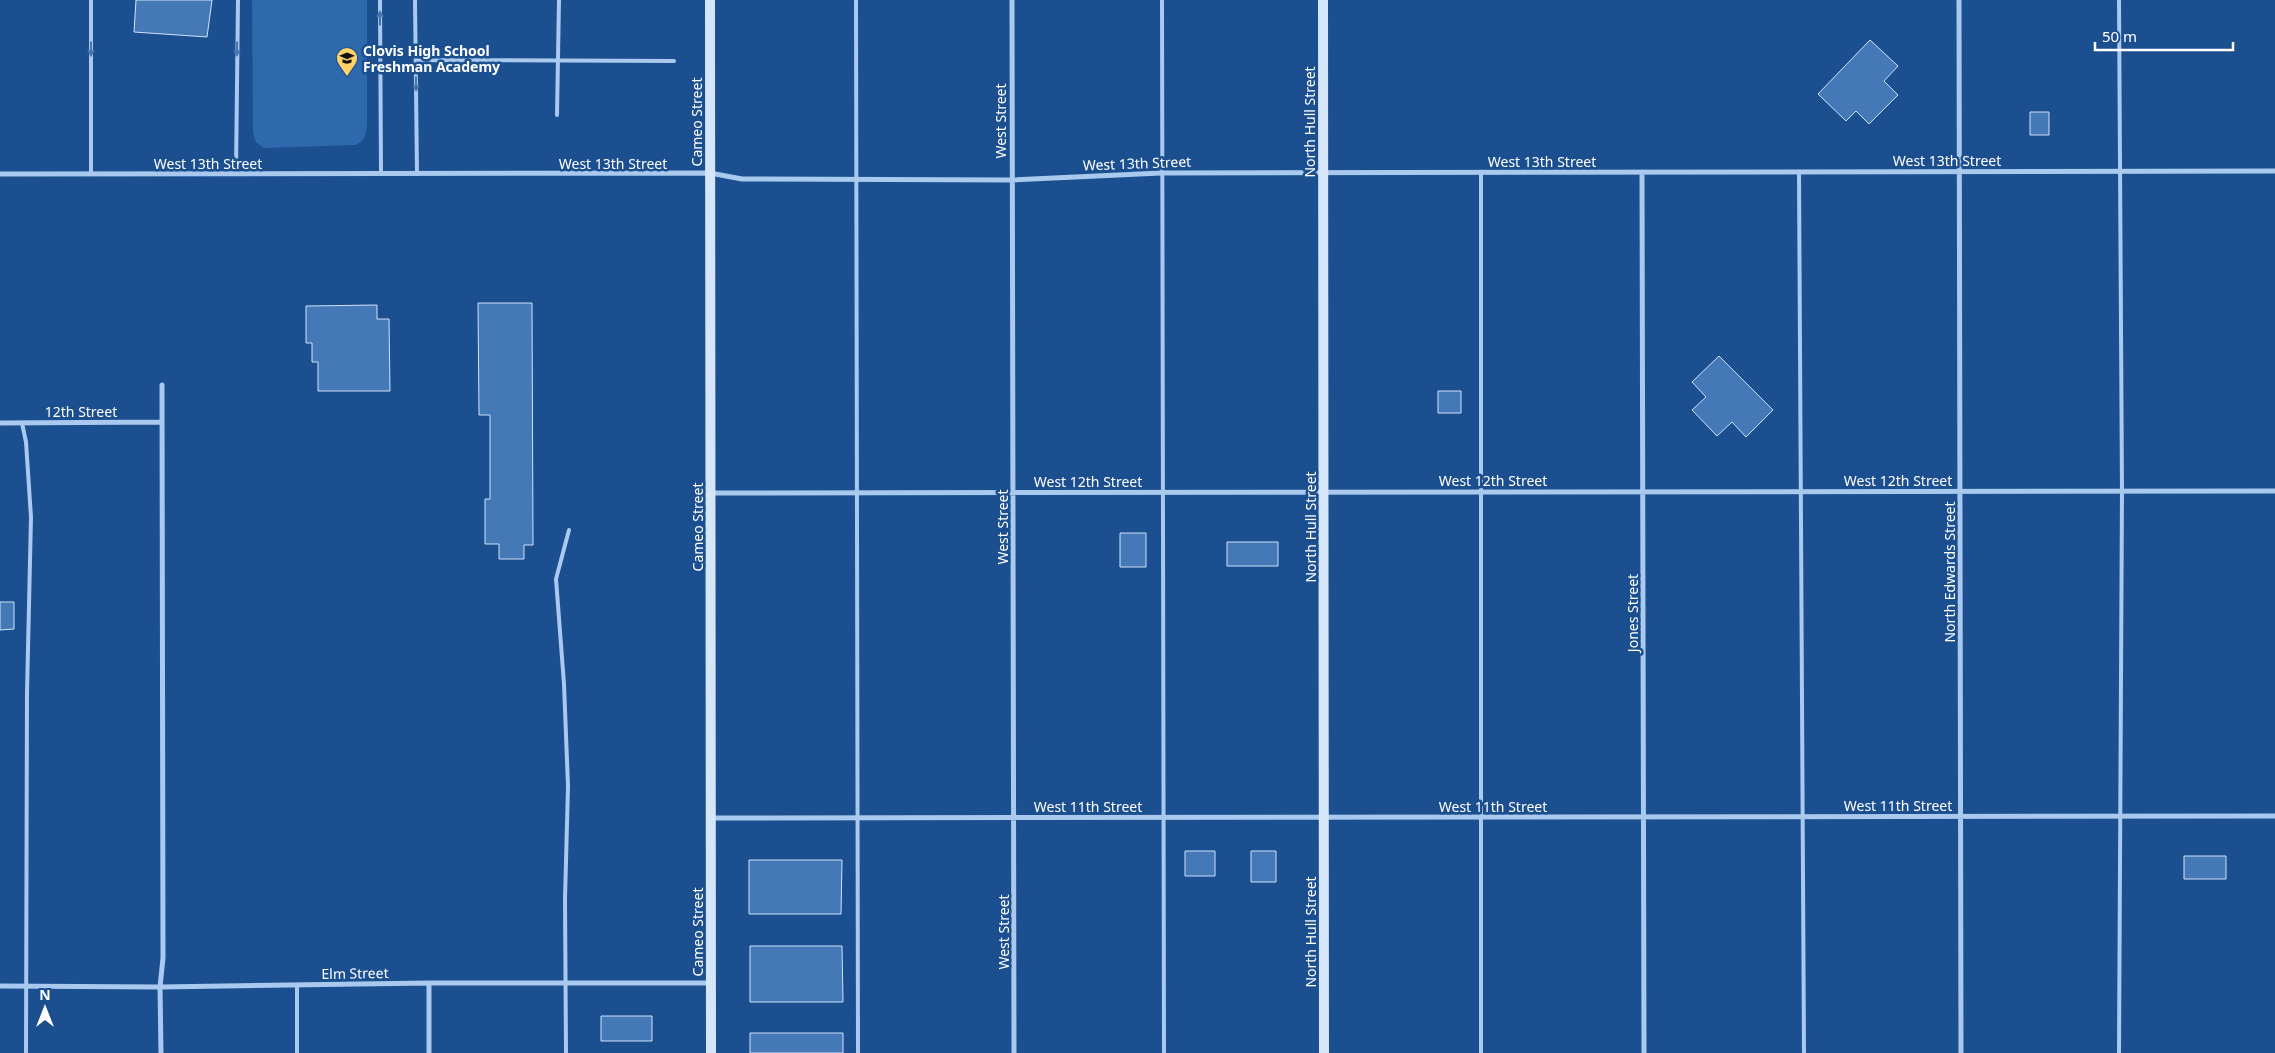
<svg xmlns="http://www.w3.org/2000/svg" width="2275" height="1053" viewBox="0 0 2275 1053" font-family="'Noto Sans',sans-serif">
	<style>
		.green { fill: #2e69ad }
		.building { fill: #4478b7; stroke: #cfe3fa }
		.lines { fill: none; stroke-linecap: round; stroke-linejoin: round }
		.lane { stroke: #a9c9ee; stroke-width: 4 }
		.street { stroke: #a9c9ee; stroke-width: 5 }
		.secondary { stroke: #d6e6fa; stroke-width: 10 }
		.oneway { fill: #4674ac }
		.labels { text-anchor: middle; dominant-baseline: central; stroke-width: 5; stroke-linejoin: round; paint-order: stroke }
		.poi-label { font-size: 14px; font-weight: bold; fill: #fff; stroke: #1b4f8f; text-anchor: start }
		.street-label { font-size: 14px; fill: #fff; stroke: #1b4f8f }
	</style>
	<rect width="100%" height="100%" fill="#1b4f8f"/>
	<path class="green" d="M367,0V127L364,139L356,145L264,148L256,142L253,133L252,0Z"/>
	<path class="building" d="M136,0H212L207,37L134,32Z
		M1870,40L1898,66L1884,81L1898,95L1869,124L1856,111L1846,121L1818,94Z
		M2030,112H2049V135H2030Z
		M478,303H532L533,545H524V559H499V544H485V499H490V415H479Z
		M377,305V319H389L390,391H318V362H312V343H306V306Z
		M1719,356L1773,410L1746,437L1732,422L1717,436L1692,410L1706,397L1692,382Z
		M1438,391H1461V413H1438Z
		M1120,533H1146V567H1120Z
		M1227,542H1278V566H1227Z
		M0,602H14V629L0,630Z
		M1185,851H1215V876H1185Z
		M1251,851H1276V882H1251Z
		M2184,856H2226V879H2184Z
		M749,860H842L841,914H749Z
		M750,946H842L843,1002H750Z
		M601,1016H652V1041H601Z
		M750,1033H843V1053H750Z"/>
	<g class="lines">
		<path class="lane" d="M380,0L381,172
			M415,0L417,174
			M856,0L858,1053
			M1162,0L1164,1053
			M2119,0L2122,491L2119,1053
			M416,60L674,61
			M557,115L559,0
			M236,172L238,0
			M1481,172V1053
			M1799,172L1804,1053
			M91,174V0
			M22,423L26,442L31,517L27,693L26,1053
			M297,985V1053
			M566,1053L565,899L568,786L564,684L556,579L569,530"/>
		<path class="street" d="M1012,0L1014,1053
			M1959,0L1961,1053
			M1642,172L1644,1053
			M0,174L710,173L742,179L1011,180L1161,173L2275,171
			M0,423L162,422
			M711,493L2275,491
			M711,818L2275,816
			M429,983V1053
			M0,986L160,987L429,983H711
			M161,1053L160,987L163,958L162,385"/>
		<path class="secondary" d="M710,0L711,1053
			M1323,0L1324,1053"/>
	</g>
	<defs><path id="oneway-solid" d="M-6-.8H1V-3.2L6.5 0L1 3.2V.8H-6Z" transform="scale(1.25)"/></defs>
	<g class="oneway">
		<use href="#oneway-solid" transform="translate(380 18) rotate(-90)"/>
		<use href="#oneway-solid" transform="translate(91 49) rotate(90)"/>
		<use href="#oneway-solid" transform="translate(237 49) rotate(91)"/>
		<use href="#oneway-solid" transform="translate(416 84) rotate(89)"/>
	</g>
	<defs>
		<g id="school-pin" transform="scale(1.125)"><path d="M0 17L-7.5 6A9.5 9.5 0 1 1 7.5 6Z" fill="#ffd166" stroke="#1b4f8f"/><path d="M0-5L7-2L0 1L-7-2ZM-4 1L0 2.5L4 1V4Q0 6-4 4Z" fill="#111"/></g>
	</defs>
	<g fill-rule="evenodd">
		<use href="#school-pin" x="347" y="58"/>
	</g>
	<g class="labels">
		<g class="poi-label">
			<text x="363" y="50">Clovis High School<tspan x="363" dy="16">Freshman Academy</tspan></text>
		</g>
		<g class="street-label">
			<text transform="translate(1000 121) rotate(-90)">West Street</text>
			<text transform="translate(696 122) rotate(-90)">Cameo Street</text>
			<text transform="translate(1309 122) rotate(-90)">North Hull Street</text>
			<text x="1947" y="160">West 13th Street</text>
			<text x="1542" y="161">West 13th Street</text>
			<text x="208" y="163">West 13th Street</text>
			<text x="613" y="163">West 13th Street</text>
			<text transform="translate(1137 163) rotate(-2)">West 13th Street</text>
			<text x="81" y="411">12th Street</text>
			<text x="1493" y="480">West 12th Street</text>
			<text x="1898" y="480">West 12th Street</text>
			<text x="1088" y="481">West 12th Street</text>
			<text transform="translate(697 527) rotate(-90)">Cameo Street</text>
			<text transform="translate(1002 527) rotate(-90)">West Street</text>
			<text transform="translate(1310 527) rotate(-90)">North Hull Street</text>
			<text transform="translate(1949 572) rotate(-90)">North Edwards Street</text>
			<text transform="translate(1632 613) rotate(-90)">Jones Street</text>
			<text x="1898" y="805">West 11th Street</text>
			<text x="1088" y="806">West 11th Street</text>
			<text x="1493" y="806">West 11th Street</text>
			<text transform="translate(697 932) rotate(-90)">Cameo Street</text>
			<text transform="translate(1003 932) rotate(-90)">West Street</text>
			<text transform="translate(1310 932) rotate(-90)">North Hull Street</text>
			<text transform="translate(355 973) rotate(-1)">Elm Street</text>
		</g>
	</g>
	<g transform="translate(45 1008)" stroke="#1b4f8f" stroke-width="4" paint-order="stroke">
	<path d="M0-4L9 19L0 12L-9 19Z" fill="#ffffff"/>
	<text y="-8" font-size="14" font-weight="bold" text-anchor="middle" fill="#ffffff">N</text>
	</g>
	<path d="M2095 42v8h138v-8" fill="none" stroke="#ffffff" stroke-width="2.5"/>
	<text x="2102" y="42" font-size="15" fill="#ffffff" stroke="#1b4f8f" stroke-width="4" paint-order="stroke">50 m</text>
</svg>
